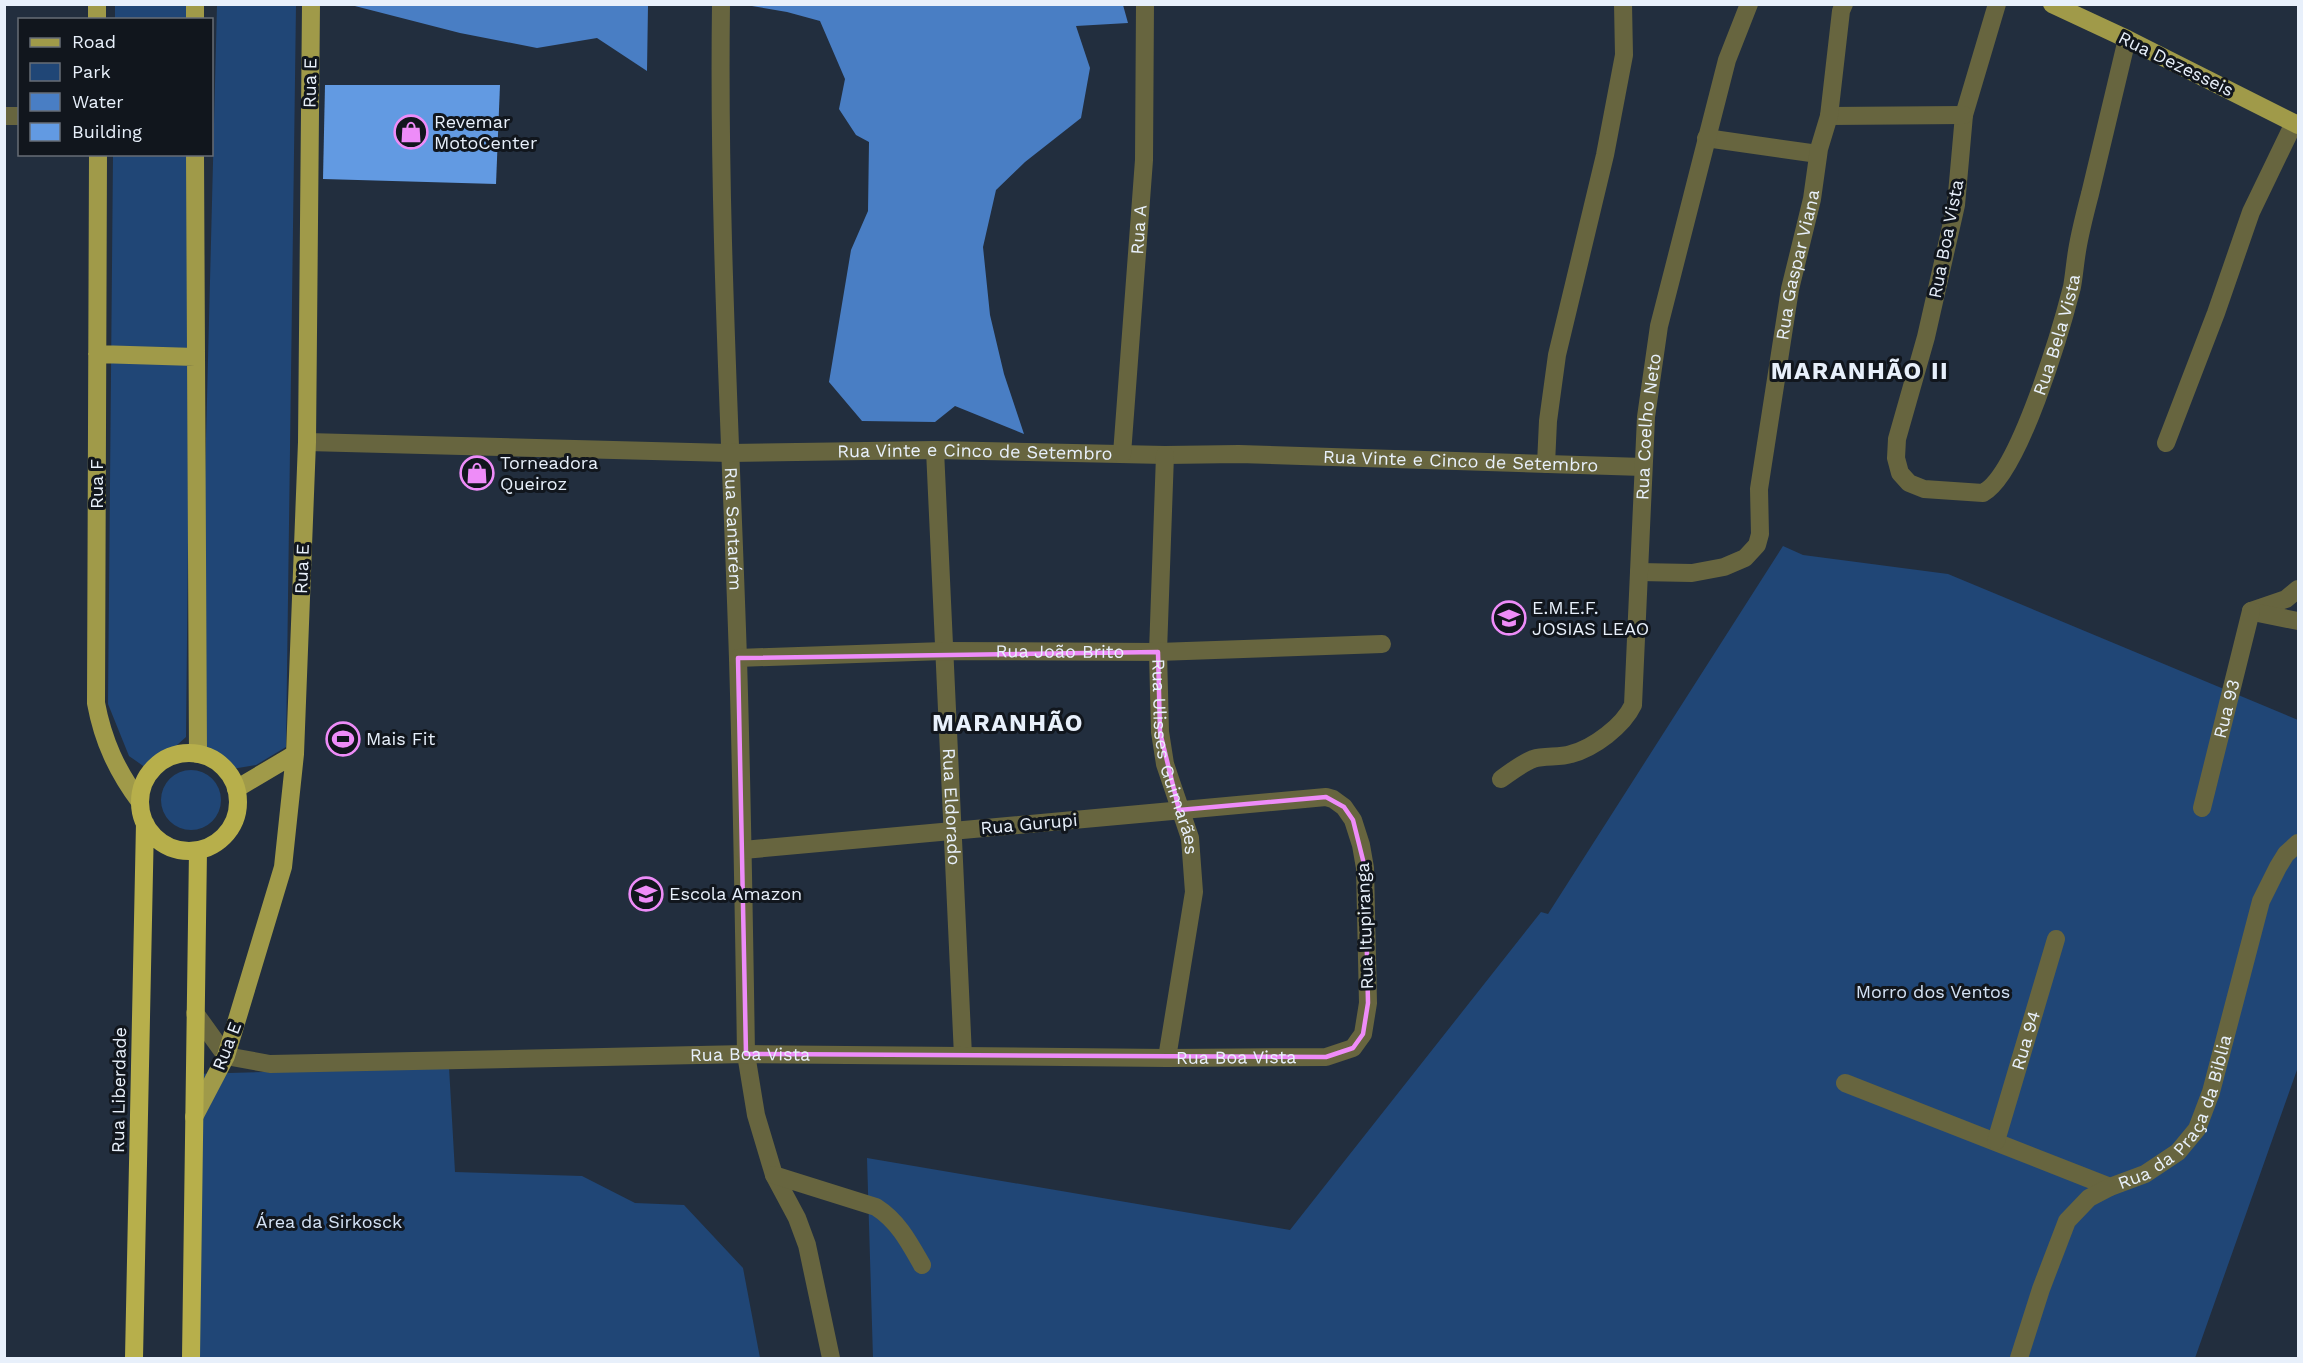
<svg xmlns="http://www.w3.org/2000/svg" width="2303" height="1363" font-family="'Work Sans',sans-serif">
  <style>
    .green { fill: #204676 }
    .water { fill: #497ec4 }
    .building { fill: #629ae2 }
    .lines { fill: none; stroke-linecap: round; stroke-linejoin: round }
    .minor { stroke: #67653f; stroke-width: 18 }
    .major { stroke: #a09a49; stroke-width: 18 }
    .highway { stroke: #b7af4b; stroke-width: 18 }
    .marked { fill: none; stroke: #ee8cf8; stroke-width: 4.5; stroke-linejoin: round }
    .labels { text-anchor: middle; stroke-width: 6; stroke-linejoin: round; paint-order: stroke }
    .street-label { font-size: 18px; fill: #e8f0fb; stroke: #11161d }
    .poi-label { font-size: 18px; fill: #e8f0fb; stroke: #11161d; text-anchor: start }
    .park-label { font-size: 18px; fill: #d4e2f5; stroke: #11161d }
    .district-label { font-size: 24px; font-weight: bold; letter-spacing: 1.5px; fill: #e8f0fb; stroke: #11161d }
  </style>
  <rect width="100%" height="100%" fill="#222e3e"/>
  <path class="green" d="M 115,5 L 193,5 L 193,19 L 115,20 Z
    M 217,5 L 296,5 L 286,747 L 256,765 L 226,770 L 214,760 L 198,754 Z
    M 113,155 L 192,155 L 186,737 L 149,770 L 129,756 L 108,704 Z
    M 1783,546 L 1803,555 L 1948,574 L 2298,720 L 2298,1067 L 2195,1358 L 873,1358 L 867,1158 L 1290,1230 L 1541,912 L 1548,914 Z
    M161 800a30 30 0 1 1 60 0a30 30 0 1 1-60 0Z
    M 449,1067 L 455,1172 L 582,1176 L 635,1203 L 684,1205 L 743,1268 L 760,1358 L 191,1358 L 194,1074 Z"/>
  <path class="water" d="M 351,5 L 648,5 L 647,71 L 597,38 L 537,48 L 460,33 Z
    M 746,5 L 1123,5 L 1128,23 L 1076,26 L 1090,68 L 1081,118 L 1025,162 L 996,190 L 983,247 L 990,315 L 1004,374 L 1024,434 L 955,406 L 935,422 L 862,421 L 829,382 L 851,250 L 868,211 L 869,142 L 856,135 L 839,109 L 845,79 L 820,21 L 787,12 Z"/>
  <path class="building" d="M 325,85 L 500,85 L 496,184 L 323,179 Z"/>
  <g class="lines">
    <g class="minor">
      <path id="s1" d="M 721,4 C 718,223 731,441 738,659 C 742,790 744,922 746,1054 L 756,1115 L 774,1175 L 797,1218 L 807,1245 L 831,1358"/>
      <path id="s2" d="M 1997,4 L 1964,115 L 1956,205 L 1926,337 L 1897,439 L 1896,458 L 1900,473 L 1909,483 L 1924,489 L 1983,493 C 2019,474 2061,330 2072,287 C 2074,276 2075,263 2077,251 C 2080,232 2085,213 2090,194 C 2102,142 2115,91 2127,39"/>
      <path d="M 4,116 L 20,116"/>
      <path d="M 1829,116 L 1964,115"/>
      <path d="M 1706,138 L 1818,154"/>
      <path id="s3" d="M 307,442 L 729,453 L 935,450 L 1165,455 L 1239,454 L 1643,467"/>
      <path d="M 2166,443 L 2216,313 L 2251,212 L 2294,123"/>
      <path id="s4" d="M 935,450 L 963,1056"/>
      <path id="s5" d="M 1122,454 L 1144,160 L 1145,4"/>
      <path id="s6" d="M 1165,455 L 1158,652 L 1160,732 L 1165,764 L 1190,838 L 1194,892 L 1167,1058"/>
      <path d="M 1546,464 L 1548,421 L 1557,355 L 1605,155 L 1624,55 L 1623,4"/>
      <path id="s7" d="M 1639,572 L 1692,573 L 1724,567 L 1745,558 L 1757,545 L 1760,534 L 1759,489 L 1790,289 L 1812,199 L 1819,149 L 1829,116 L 1841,11 L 1844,4"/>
      <path d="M 2251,611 L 2286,599 L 2298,589"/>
      <path d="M 2253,612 L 2298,621"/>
      <path id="s8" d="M 738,658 L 944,651 L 1158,652 L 1382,644"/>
      <path id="s9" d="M 1501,779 C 1511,772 1522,763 1533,759 C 1545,755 1559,758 1571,754 C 1594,748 1623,726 1633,705 L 1646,417 L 1659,326 L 1727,60 L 1749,4"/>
      <path id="s10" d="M 2202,808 L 2251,611"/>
      <path id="s11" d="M 195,1013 L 226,1056 L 270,1064 L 746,1054 L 1167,1058 L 1326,1057 L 1353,1048 L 1363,1034 L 1368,1003 L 1365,868 L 1361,845 L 1353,820 L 1344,807 L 1333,799 L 1326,797 L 743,850"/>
      <path d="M 1845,1083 L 2110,1187"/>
      <path id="s12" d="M 1996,1141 L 2056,939"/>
      <path d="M 774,1175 L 876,1207 C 898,1221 909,1242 922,1265"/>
      <path id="s13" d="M 2019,1358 L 2041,1289 L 2067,1221 L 2089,1198 L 2110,1187 L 2145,1174 L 2178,1152 L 2197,1129 L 2211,1092 L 2261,901 L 2278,867 L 2286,854 L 2298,843"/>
    </g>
    <path class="major" d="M 97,4 L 97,20
      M 195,4 L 195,20
      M 2052,4 L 2127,39 L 2298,125
      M 98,154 L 96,703 C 103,741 117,771 140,802
      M 195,154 L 198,754
      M 97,354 L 195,357
      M 236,789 L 295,754
      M 194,1117 L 226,1056 L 283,867 L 295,754 L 307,442 L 311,4"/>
    <path class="highway" d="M140 802a49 49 0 1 1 98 0a49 49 0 1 1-98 0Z
      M 134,1358 L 145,823
      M 191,1358 L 198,850"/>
  </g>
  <path class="marked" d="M 1158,652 L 1160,732 L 1179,810 L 1326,797 L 1344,807 L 1353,820 L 1365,868 L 1368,1003 L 1363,1034 L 1353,1048 L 1326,1057 L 746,1054 L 738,658 Z"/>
  <defs>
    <g id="shop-ring" transform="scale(1.725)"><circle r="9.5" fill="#11161d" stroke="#ee8cf8" stroke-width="1.5"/><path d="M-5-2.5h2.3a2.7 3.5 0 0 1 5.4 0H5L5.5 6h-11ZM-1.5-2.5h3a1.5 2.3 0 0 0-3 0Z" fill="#ee8cf8"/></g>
    <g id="school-ring" transform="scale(1.725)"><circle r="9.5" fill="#11161d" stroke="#ee8cf8" stroke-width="1.5"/><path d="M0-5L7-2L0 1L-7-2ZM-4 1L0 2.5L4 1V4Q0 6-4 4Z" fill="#ee8cf8"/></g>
    <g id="stadium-ring" transform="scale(1.725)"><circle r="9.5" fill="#11161d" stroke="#ee8cf8" stroke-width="1.5"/><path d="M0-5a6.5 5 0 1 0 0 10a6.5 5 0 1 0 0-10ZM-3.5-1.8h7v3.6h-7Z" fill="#ee8cf8"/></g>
  </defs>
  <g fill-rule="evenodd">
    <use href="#shop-ring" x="411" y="132"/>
    <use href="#shop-ring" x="477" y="473"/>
    <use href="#school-ring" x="1509" y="618"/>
    <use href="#stadium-ring" x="343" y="739"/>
    <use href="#school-ring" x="646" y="894"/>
  </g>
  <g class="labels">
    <g class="street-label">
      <text transform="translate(2176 64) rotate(26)" y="6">Rua Dezesseis</text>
      <text transform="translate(310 83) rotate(-89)" y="6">Rua E</text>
      <text dy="6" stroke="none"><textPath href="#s5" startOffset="225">Rua A</textPath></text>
      <text transform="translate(1946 239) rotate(-79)" y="6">Rua Boa Vista</text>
      <text dy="6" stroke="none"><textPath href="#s7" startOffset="410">Rua Gaspar Viana</textPath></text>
      <text dy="6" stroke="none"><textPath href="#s2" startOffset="748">Rua Bela Vista</textPath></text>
      <text dy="6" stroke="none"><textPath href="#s9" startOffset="436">Rua Coelho Neto</textPath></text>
      <text dy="6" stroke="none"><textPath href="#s3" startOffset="668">Rua Vinte e Cinco de Setembro</textPath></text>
      <text dy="6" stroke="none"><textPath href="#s3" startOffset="1154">Rua Vinte e Cinco de Setembro</textPath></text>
      <text transform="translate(97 484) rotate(-90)" y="6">Rua F</text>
      <text dy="6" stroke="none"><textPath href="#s1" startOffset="525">Rua Santarém</textPath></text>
      <text transform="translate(302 569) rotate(-88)" y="6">Rua E</text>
      <text dy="6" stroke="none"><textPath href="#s8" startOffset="322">Rua João Brito</textPath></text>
      <text dy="6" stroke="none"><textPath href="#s10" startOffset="102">Rua 93</textPath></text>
      <text dy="6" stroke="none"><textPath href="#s6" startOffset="304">Rua Ulisses Guimarães</textPath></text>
      <text dy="6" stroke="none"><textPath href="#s4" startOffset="357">Rua Eldorado</textPath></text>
      <text transform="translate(1029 824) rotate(-5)" y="6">Rua Gurupi</text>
      <text transform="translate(1365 926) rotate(-92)" y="6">Rua Itupiranga</text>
      <text dy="6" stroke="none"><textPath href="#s12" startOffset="105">Rua 94</textPath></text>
      <text transform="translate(227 1046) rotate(-69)" y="6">Rua E</text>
      <text dy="6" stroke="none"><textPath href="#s11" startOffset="578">Rua Boa Vista</textPath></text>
      <text dy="6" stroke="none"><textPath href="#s11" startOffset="1064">Rua Boa Vista</textPath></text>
      <text transform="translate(119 1090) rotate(-89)" y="6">Rua Liberdade</text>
      <text dy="6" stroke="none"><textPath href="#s13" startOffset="308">Rua da Praça da Biblia</textPath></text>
    </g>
    <g class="poi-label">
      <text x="434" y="128">Revemar<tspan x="434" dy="21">MotoCenter</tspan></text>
      <text x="500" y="469">Torneadora<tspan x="500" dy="21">Queiroz</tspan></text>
      <text x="1532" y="614">E.M.E.F.<tspan x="1532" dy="21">JOSIAS LEAO</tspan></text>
      <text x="366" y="745">Mais Fit</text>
      <text x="669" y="900">Escola Amazon</text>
    </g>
    <g class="park-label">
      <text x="1933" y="998">Morro dos Ventos</text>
      <text x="329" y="1228">Área da Sirkosck</text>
    </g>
    <g class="district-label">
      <text x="1860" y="379">MARANHÃO II</text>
      <text x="1008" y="731">MARANHÃO</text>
    </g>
  </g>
  <rect width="2303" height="1363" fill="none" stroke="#e8f0fb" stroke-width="12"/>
  <rect x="18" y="18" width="195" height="138" fill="#11161d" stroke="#676d76" stroke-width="1.5"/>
  <rect x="30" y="38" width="30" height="9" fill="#a09a49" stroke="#676d76" stroke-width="1.5"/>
  <text x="72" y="48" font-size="18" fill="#e8f0fb">Road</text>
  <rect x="30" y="63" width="30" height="18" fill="#204676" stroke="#676d76" stroke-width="1.5"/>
  <text x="72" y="78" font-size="18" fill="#e8f0fb">Park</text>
  <rect x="30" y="93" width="30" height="18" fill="#497ec4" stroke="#676d76" stroke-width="1.5"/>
  <text x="72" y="108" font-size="18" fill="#e8f0fb">Water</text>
  <rect x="30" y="123" width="30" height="18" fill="#629ae2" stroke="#676d76" stroke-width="1.5"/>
  <text x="72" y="138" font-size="18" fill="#e8f0fb">Building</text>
</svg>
